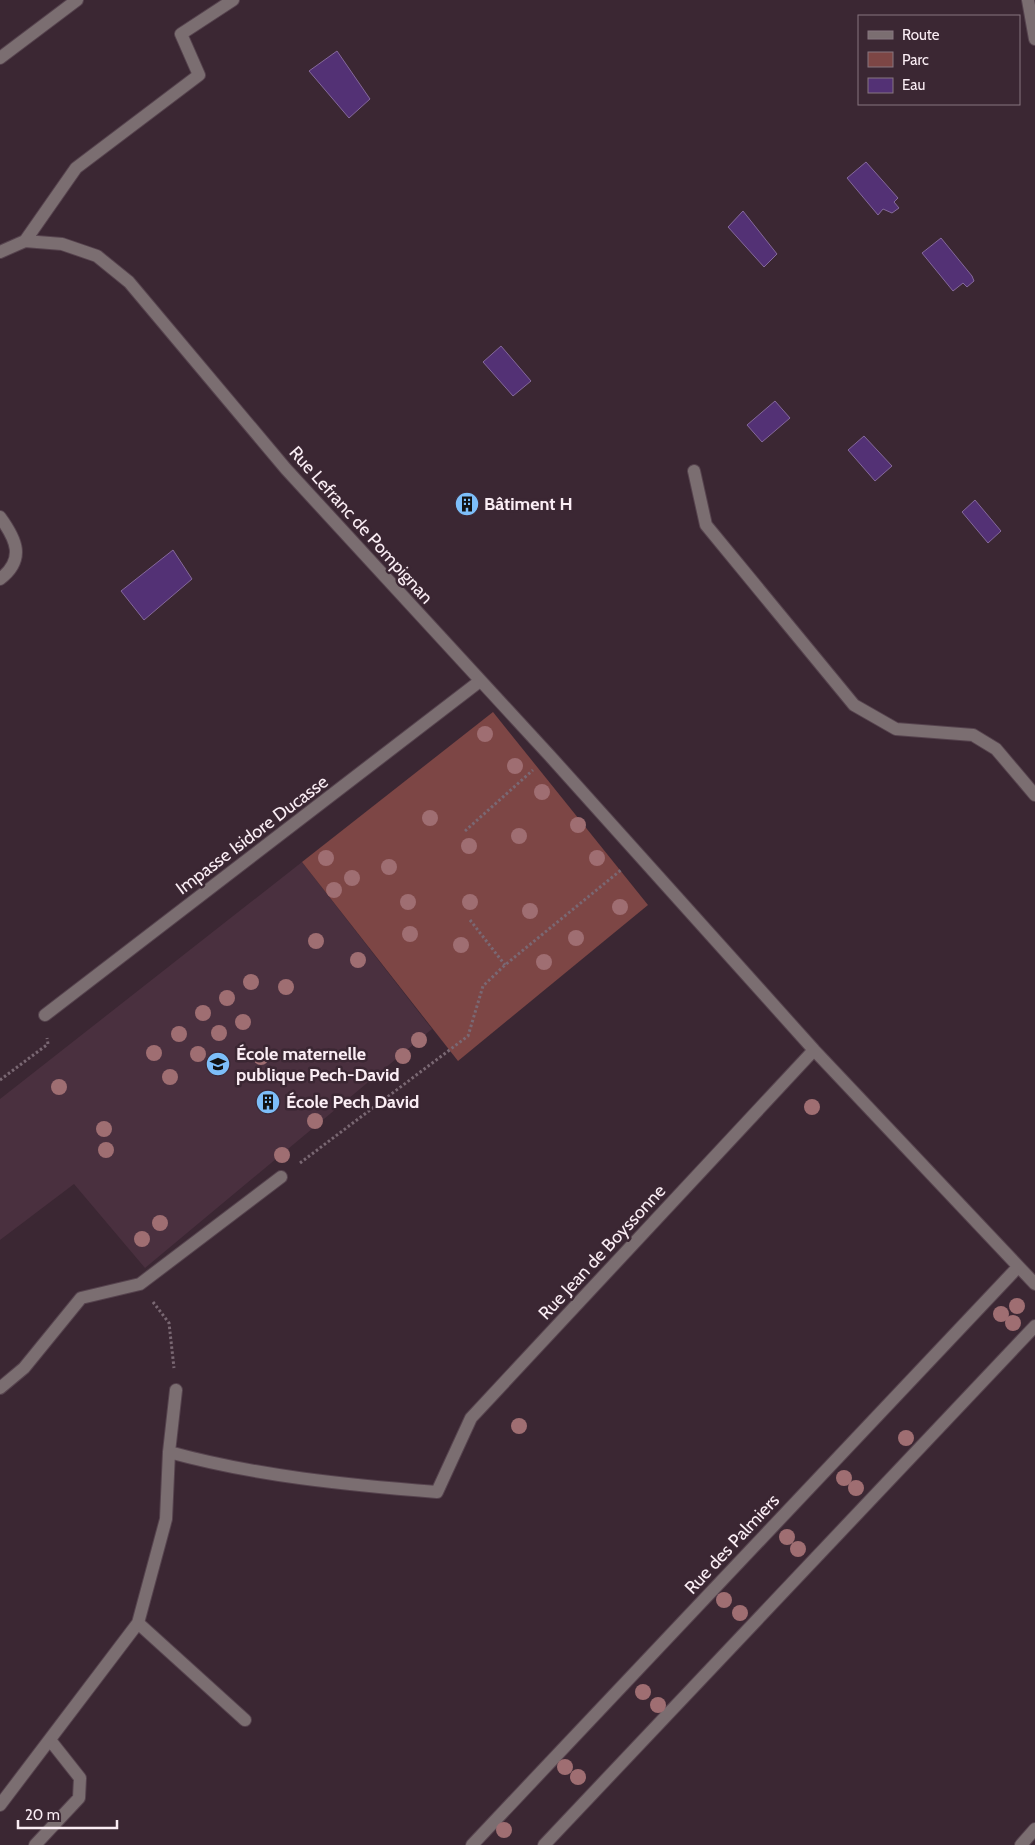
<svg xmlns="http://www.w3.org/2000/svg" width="1035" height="1845" font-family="Cabin,sans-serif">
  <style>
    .built { fill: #4a303f }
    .green { fill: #7d4645 }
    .water { fill: #533175; stroke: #85699b }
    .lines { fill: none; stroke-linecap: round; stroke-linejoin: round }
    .minor-casing { stroke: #56434e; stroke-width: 14 }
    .path { stroke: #7a6873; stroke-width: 3; stroke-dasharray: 2.5 2.5; stroke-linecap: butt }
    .minor { stroke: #7b6e71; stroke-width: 12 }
    .tree { fill: #9f6e72 }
    .labels { text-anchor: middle; stroke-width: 5; stroke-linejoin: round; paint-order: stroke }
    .poi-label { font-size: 18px; font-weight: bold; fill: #faedf4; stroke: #3b2733; text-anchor: start }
    .street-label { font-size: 18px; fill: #faedf4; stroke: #3b2733 }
  </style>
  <rect width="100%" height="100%" fill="#3b2733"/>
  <path class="built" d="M 302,862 L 432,1029 L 145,1268 L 74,1184 L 0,1240 L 0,1099 Z"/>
  <path class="green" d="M 493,712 L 648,905 L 458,1061 L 302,862 Z"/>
  <path class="water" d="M 337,51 L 370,99 L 349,118 L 309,71 Z
    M 866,162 L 898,198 L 894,202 L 899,208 L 892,213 L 883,209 L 878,215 L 847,178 Z
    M 743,211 L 777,254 L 764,267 L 728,227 Z
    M 941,238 L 972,276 L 974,281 L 967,287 L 963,283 L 953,291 L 922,253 Z
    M 501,346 L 531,381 L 513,396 L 483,362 Z
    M 775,401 L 790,418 L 762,442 L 747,425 Z
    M 864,436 L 892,466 L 875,481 L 848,450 Z
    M 975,500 L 1001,531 L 988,543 L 962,512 Z
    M 173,550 L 192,579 L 144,620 L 121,591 Z"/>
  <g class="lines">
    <g class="minor-casing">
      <path id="minor" d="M 1028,0 L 1035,39
        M 0,58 L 77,0
        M 25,241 L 76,168 L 199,75 L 181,34 L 233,0
        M 0,252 L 25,241 L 62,244 L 97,256 L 129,282 L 286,469 L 550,756 L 814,1050 L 1035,1284
        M 694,471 L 706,525 L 854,705 L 896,729 L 973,735 L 996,749 L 1035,795
        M 0,517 C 16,539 26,559 0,579
        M 45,1015 L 480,681
        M 0,1388 L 24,1368 L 81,1298 L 140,1284 L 281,1177
        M 169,1452 C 256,1476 347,1485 437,1492 L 471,1418 L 814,1050
        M 138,1623 L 245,1720
        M 0,1805 L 138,1623 L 166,1519 L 169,1452 L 176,1390
        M 35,1845 L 79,1798 L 80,1778 L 50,1740
        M 472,1845 L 1018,1267
        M 544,1845 L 1035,1326
        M 1021,1845 L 1035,1829"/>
    </g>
    <path class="path" d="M 465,831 L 533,770
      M 470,920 L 505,965
      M 0,1080 L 48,1044 L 47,1038
      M 300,1163 L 468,1036 L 483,986 L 505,965 L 621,870
      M 153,1302 L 169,1323 L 174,1368"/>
    <use href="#minor" class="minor"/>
  </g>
  <g class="tree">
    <circle cx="485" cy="734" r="8"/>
    <circle cx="515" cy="766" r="8"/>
    <circle cx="542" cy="792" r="8"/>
    <circle cx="430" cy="818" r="8"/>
    <circle cx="578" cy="825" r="8"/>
    <circle cx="519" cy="836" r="8"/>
    <circle cx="469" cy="846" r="8"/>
    <circle cx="326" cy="858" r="8"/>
    <circle cx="597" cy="858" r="8"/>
    <circle cx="389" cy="867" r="8"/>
    <circle cx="352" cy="878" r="8"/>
    <circle cx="334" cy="890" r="8"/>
    <circle cx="408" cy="902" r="8"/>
    <circle cx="470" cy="902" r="8"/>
    <circle cx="620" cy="907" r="8"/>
    <circle cx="530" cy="911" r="8"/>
    <circle cx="410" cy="934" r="8"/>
    <circle cx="576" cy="938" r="8"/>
    <circle cx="316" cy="941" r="8"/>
    <circle cx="461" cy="945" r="8"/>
    <circle cx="358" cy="960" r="8"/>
    <circle cx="544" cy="962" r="8"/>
    <circle cx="251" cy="982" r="8"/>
    <circle cx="286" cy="987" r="8"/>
    <circle cx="227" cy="998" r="8"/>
    <circle cx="203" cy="1013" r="8"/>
    <circle cx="243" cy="1022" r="8"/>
    <circle cx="219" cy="1033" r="8"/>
    <circle cx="179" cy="1034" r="8"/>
    <circle cx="419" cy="1040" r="8"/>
    <circle cx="154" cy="1053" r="8"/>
    <circle cx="198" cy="1054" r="8"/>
    <circle cx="403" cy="1056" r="8"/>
    <circle cx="261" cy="1057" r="8"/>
    <circle cx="170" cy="1077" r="8"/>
    <circle cx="59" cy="1087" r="8"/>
    <circle cx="812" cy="1107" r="8"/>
    <circle cx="315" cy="1121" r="8"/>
    <circle cx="104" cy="1129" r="8"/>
    <circle cx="106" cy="1150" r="8"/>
    <circle cx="282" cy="1155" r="8"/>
    <circle cx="160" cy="1223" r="8"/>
    <circle cx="142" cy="1239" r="8"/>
    <circle cx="1017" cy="1306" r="8"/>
    <circle cx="1001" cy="1314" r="8"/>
    <circle cx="1013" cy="1323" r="8"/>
    <circle cx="519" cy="1426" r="8"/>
    <circle cx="906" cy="1438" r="8"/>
    <circle cx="844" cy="1478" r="8"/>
    <circle cx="856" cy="1488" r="8"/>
    <circle cx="787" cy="1537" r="8"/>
    <circle cx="798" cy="1549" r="8"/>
    <circle cx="724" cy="1600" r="8"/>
    <circle cx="740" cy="1613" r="8"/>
    <circle cx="643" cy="1692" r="8"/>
    <circle cx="658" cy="1705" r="8"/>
    <circle cx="565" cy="1767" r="8"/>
    <circle cx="578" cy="1777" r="8"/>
    <circle cx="504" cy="1830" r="8"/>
  </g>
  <defs>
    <g id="building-disc" transform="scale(1.25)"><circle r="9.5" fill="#7dbef9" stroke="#3b2733"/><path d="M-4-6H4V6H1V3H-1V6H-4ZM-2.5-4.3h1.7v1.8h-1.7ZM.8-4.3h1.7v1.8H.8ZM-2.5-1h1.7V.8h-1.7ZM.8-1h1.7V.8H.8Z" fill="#111"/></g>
    <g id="school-disc" transform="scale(1.25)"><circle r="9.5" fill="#7dbef9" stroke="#3b2733"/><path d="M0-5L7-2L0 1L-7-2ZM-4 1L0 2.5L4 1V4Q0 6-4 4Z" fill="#111"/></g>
  </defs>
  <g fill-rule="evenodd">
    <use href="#building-disc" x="467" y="504"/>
    <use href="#school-disc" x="218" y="1064"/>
    <use href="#building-disc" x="268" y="1102"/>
  </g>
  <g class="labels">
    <g class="poi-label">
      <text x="484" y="510">Bâtiment H</text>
      <text x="236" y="1060">École maternelle<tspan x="236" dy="21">publique Pech-David</tspan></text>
      <text x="286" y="1108">École Pech David</text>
    </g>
    <g class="street-label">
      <text transform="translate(361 525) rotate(48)" y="6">Rue Lefranc de Pompignan</text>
      <text transform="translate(252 835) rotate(-37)" y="6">Impasse Isidore Ducasse</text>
      <text transform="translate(602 1252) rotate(-47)" y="6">Rue Jean de Boyssonne</text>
      <text transform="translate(732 1544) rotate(-47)" y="6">Rue des Palmiers</text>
    </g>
  </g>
  <rect x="858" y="15" width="162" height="90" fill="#3b2733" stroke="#877680"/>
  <rect x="868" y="31" width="25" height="8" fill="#7b6e71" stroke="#877680"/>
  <text x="902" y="40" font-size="15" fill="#faedf4">Route</text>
  <rect x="868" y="52" width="25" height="15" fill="#7d4645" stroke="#877680"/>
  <text x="902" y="65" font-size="15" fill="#faedf4">Parc</text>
  <rect x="868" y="78" width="25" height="15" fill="#533175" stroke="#877680"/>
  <text x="902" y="90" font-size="15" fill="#faedf4">Eau</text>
  <path d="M18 1820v8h99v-8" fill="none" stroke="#faedf4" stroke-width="2.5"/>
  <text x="25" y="1820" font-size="15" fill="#faedf4" stroke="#3b2733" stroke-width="4" paint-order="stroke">20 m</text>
</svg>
